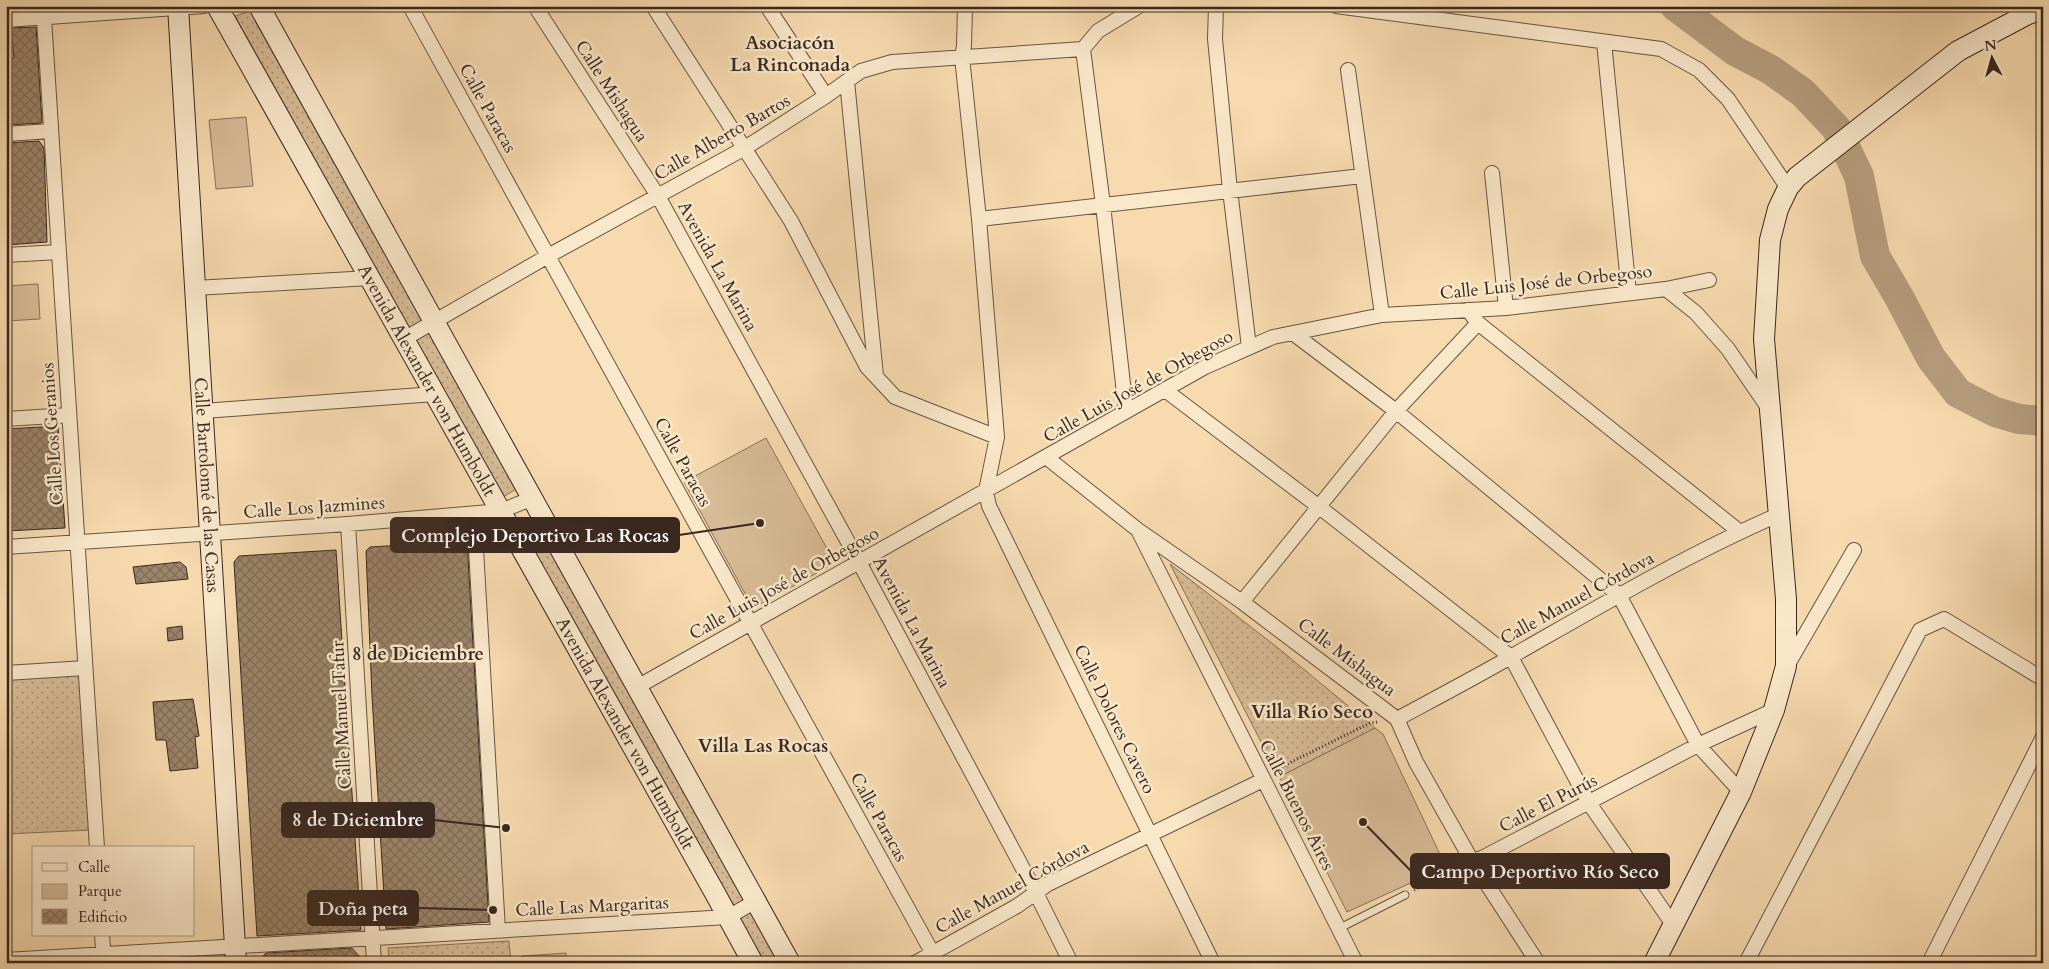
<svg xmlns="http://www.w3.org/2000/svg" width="2049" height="969" font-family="Cardo,serif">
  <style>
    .green { fill: url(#green-dots); stroke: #88725c }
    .pitch { fill: #d7bc97; stroke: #88725c }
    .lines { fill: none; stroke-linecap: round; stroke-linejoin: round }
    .river { stroke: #b69e7e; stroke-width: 30 }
    .building { fill: url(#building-cross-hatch); stroke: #392720 }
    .lane-casing { stroke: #685444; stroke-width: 9 }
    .street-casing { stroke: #685444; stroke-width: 16 }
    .secondary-casing { stroke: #392720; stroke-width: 22 }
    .path { stroke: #392720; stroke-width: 3; stroke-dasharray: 1 2.5; stroke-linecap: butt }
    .lane { stroke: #fae8cb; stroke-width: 7 }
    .street { stroke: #fae8cb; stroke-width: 14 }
    .secondary { stroke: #fae8cb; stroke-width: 20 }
    .labels { text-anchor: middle; stroke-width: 5; stroke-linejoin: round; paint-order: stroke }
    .street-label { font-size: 18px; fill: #392720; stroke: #fae8cb }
    .neighbourhood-label { font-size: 19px; font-weight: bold; fill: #392720; stroke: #fae8cb }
    .leader { fill: none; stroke: #392720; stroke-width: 2 }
    .callout-dot { fill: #392720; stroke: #fae8cb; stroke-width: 2 }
    .callout { fill: #392720; stroke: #392720; stroke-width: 2 }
    .callout-label { font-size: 19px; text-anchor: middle; font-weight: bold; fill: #fff }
  </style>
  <defs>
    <pattern id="green-dots" width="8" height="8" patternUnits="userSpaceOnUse" patternTransform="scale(1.25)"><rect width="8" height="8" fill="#d7bc97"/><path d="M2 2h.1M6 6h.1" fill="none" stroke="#af997b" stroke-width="1.8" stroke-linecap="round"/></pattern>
    <pattern id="building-cross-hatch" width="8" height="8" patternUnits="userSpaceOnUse" patternTransform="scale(1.25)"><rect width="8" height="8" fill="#9c856a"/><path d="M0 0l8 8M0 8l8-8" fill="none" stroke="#806d57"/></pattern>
  </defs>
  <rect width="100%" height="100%" fill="#f7dbaf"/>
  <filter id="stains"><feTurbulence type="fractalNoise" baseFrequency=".004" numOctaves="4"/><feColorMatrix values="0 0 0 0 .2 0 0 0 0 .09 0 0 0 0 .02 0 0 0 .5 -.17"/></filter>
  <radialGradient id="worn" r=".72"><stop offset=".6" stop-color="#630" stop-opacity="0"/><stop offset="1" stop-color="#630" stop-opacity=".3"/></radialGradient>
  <path class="green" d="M 251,11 L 518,488 L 503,497 L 235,16 Z
    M 543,536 L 781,963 L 761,963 L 529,545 Z
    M 1170,564 L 1278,648 L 1375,728 L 1279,777 Z
    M 81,674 L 91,830 L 6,834 L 6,679 Z
    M 509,941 L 511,963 L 389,963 L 388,948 Z"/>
  <path class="pitch" d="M 246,117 L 253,186 L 216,189 L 209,120 Z
    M 38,284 L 40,319 L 6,321 L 6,286 Z
    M 766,438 L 835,563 L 753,608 L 684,482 Z
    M 1375,728 L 1383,734 L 1446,867 L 1347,912 L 1279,777 Z
    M 566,953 L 566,963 L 522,963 L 522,956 Z"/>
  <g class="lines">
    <path class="river" d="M 1675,6 L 1735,51 L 1771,70 L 1803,93 L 1836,128 L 1859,176 L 1875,256 L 1899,297 L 1931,358 L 1958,393 L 1995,412 L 2019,419 L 2043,421"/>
  </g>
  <path class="building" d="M 36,27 L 42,123 L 6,125 L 6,59 L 14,58 L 11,28 Z
    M 39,141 L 44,148 L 47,242 L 6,245 L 6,143 Z
    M 58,426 L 65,528 L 6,531 L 6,429 Z
    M 467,541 L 489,922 L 386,929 L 372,696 L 366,551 L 370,547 Z
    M 336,550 L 361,930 L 257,936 L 234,562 L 239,556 Z
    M 180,562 L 186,567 L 188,579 L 136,584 L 133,567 Z
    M 182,626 L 183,639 L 168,641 L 167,628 Z
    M 193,699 L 199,736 L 195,737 L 198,768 L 170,771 L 166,740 L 156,740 L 153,702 Z
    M 352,948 L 365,963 L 257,963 L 266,953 Z"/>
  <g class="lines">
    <g class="lane-casing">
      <path id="lane" d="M 1338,929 L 1405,895"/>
    </g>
    <g class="street-casing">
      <path id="street" d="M 410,6 L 938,963
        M 535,6 L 658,196 L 859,562 L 1036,893 L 1071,963
        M 653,6 L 791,221 L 867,367 L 895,397 L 997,437
        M 767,6 L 826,96
        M 965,6 L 964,46 L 962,57 L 979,219 L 997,437 L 986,491 L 989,506 L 1213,963
        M 1216,6 L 1215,39 L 1230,190 L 1249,347
        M 1336,6 L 1661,49 L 1699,70 L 1728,99 L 1788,188
        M 44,18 L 97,848
        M 6,20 L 204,6
        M 1604,42 L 1629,293
        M 1348,70 L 1382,315
        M 847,81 L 876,376
        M 6,134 L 51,131
        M 1492,173 L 1506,308
        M 979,219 L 1362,176
        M 6,255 L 59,252
        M 195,288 L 370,278
        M 1666,289 L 1696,313 L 1728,349 L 1769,409
        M 1478,323 L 1740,532
        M 1294,334 L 1396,411 L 1619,595 L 1698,745 L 1741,792
        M 404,339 L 548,256 L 745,148 L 826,96 L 861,71 L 892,62 L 1083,49
        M 1165,390 L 1318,506 L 1511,657 L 1589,803 L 1674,926
        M 203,411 L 435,394
        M 1126,411 L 1103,205 L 1083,49 L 1098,31 L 1139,6
        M 6,419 L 69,415
        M 1046,457 L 1138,530 L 1242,602 L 1397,719 L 1416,762 L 1472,861 L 1538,963
        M 474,514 L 498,931
        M 348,524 L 374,963
        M 1139,532 L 1356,963
        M 6,547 L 348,524 L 501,511 L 533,498
        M 1242,602 L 1396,411 L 1478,323 L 1468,310
        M 1787,666 L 1854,550
        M 6,673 L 85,668
        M 637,687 L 1205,367 L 1273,337 L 1382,315 L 1506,308 L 1666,289 L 1709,280
        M 1397,719 C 1436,698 1476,677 1514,655 C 1600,606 1686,555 1778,515
        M 1472,861 L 1482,858 L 1698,745 L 1774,710
        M 102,935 L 104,962
        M 6,960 L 728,917 L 756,901
        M 915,963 L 1017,906 L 1048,884 L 1263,780
        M 1746,963 L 1920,630 L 1944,619 L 2043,679
        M 1929,963 L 2043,737"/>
    </g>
    <g class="secondary-casing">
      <g id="secondary">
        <path id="s1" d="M 178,6 L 236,963"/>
        <path id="s2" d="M 217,6 L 716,895 L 753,963"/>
        <path d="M 259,6 L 790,963"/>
        <path d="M 1654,963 L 1741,792 L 1774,710 L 1786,666 L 1786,599 L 1764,339 L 1770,240 L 1778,209 L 1788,188 L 1797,177 L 1958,51 L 2028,14 L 2043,9"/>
      </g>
    </g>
    <path class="path" d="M 1275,770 L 1370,723 L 1377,722
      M 1414,890 L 1460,867"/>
    <use href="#lane" class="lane"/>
    <use href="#street" class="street"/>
    <use href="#secondary" class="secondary"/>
  </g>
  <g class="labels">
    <g class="street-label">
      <text transform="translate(612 91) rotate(57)" y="6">Calle Mishagua</text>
      <text transform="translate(488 108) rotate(61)" y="6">Calle Paracas</text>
      <text transform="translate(722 137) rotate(-30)" y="6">Calle Alberto Bartos</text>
      <text transform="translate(718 266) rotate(61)" y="6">Avenida La Marina</text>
      <text transform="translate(1546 282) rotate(-6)" y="6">Calle Luis José de Orbegoso</text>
      <text dy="6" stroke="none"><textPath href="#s2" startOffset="429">Avenida Alexander von Humboldt</textPath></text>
      <text transform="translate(1138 386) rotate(-29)" y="6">Calle Luis José de Orbegoso</text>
      <text transform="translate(52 434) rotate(-94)" y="6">Calle Los Geranios</text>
      <text transform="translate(683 462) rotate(61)" y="6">Calle Paracas</text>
      <text dy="6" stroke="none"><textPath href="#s1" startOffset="480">Calle Bartolomé de las Casas</textPath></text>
      <text transform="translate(314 507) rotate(-4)" y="6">Calle Los Jazmines</text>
      <text transform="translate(784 583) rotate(-29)" y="6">Calle Luis José de Orbegoso</text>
      <text transform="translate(1577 598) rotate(-29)" y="6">Calle Manuel Córdova</text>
      <text transform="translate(912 622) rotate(62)" y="6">Avenida La Marina</text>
      <text transform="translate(1347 657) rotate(37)" y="6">Calle Mishagua</text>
      <text transform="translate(341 715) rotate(-93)" y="6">Calle Manuel Tafur</text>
      <text transform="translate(1115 719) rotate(64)" y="6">Calle Dolores Cavero</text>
      <text dy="6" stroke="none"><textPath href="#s2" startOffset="834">Avenida Alexander von Humboldt</textPath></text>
      <text transform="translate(1548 803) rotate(-27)" y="6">Calle El Purús</text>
      <text transform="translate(1297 805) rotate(63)" y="6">Calle Buenos Aires</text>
      <text transform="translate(879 817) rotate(61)" y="6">Calle Paracas</text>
      <text transform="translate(1012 887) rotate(-29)" y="6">Calle Manuel Córdova</text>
      <text transform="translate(592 906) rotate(-3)" y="6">Calle Las Margaritas</text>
    </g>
    <g class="neighbourhood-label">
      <text x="790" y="49">Asociacón<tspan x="790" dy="22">La Rinconada</tspan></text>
      <text x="418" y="660">8 de Diciembre</text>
      <text x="1312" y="718">Villa Río Seco</text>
      <text x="763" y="752">Villa Las Rocas</text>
    </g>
  </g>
  <path class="leader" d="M760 523L679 535M506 828L434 820M1363 822L1411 871M493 910L418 908"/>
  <g class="callout-dot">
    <circle cx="760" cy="523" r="5"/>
    <circle cx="506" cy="828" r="5"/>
    <circle cx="1363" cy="822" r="5"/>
    <circle cx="493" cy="910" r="5"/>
  </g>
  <g class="callout">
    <rect x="391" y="518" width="288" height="34" rx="5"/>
    <rect x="282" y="803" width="152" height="34" rx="5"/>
    <rect x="1411" y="854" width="258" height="34" rx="5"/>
    <rect x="308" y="891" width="110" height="34" rx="5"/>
  </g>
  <g class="callout-label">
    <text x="535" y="542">Complejo Deportivo Las Rocas</text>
    <text x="358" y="826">8 de Diciembre</text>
    <text x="1540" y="878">Campo Deportivo Río Seco</text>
    <text x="363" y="915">Doña peta</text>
  </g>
  <rect width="2049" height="969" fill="none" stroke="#f7dbaf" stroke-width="25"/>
  <rect x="8" y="8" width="2034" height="954" fill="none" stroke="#392720" stroke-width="2.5"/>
  <rect x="12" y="12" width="2024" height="944" fill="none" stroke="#392720"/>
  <rect x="32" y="846" width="162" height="90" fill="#fae8cb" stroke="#ad9b87"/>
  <rect x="42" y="863" width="25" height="8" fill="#fae8cb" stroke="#ad9b87"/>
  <text x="78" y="872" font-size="15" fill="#392720">Calle</text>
  <rect x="42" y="884" width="25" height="15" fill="#d7bc97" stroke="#ad9b87"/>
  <text x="78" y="896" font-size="15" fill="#392720">Parque</text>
  <rect x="42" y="909" width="25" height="15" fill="url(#building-cross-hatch)" stroke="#ad9b87"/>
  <text x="78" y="922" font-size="15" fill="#392720">Edificio</text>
  <g transform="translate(1992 58) rotate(354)" stroke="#fae8cb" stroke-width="4" paint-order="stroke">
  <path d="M0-4L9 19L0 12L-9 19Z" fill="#392720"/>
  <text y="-8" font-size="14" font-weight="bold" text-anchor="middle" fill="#392720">N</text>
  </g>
  <rect width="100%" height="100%" filter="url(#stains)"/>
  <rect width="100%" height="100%" fill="url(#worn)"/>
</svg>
